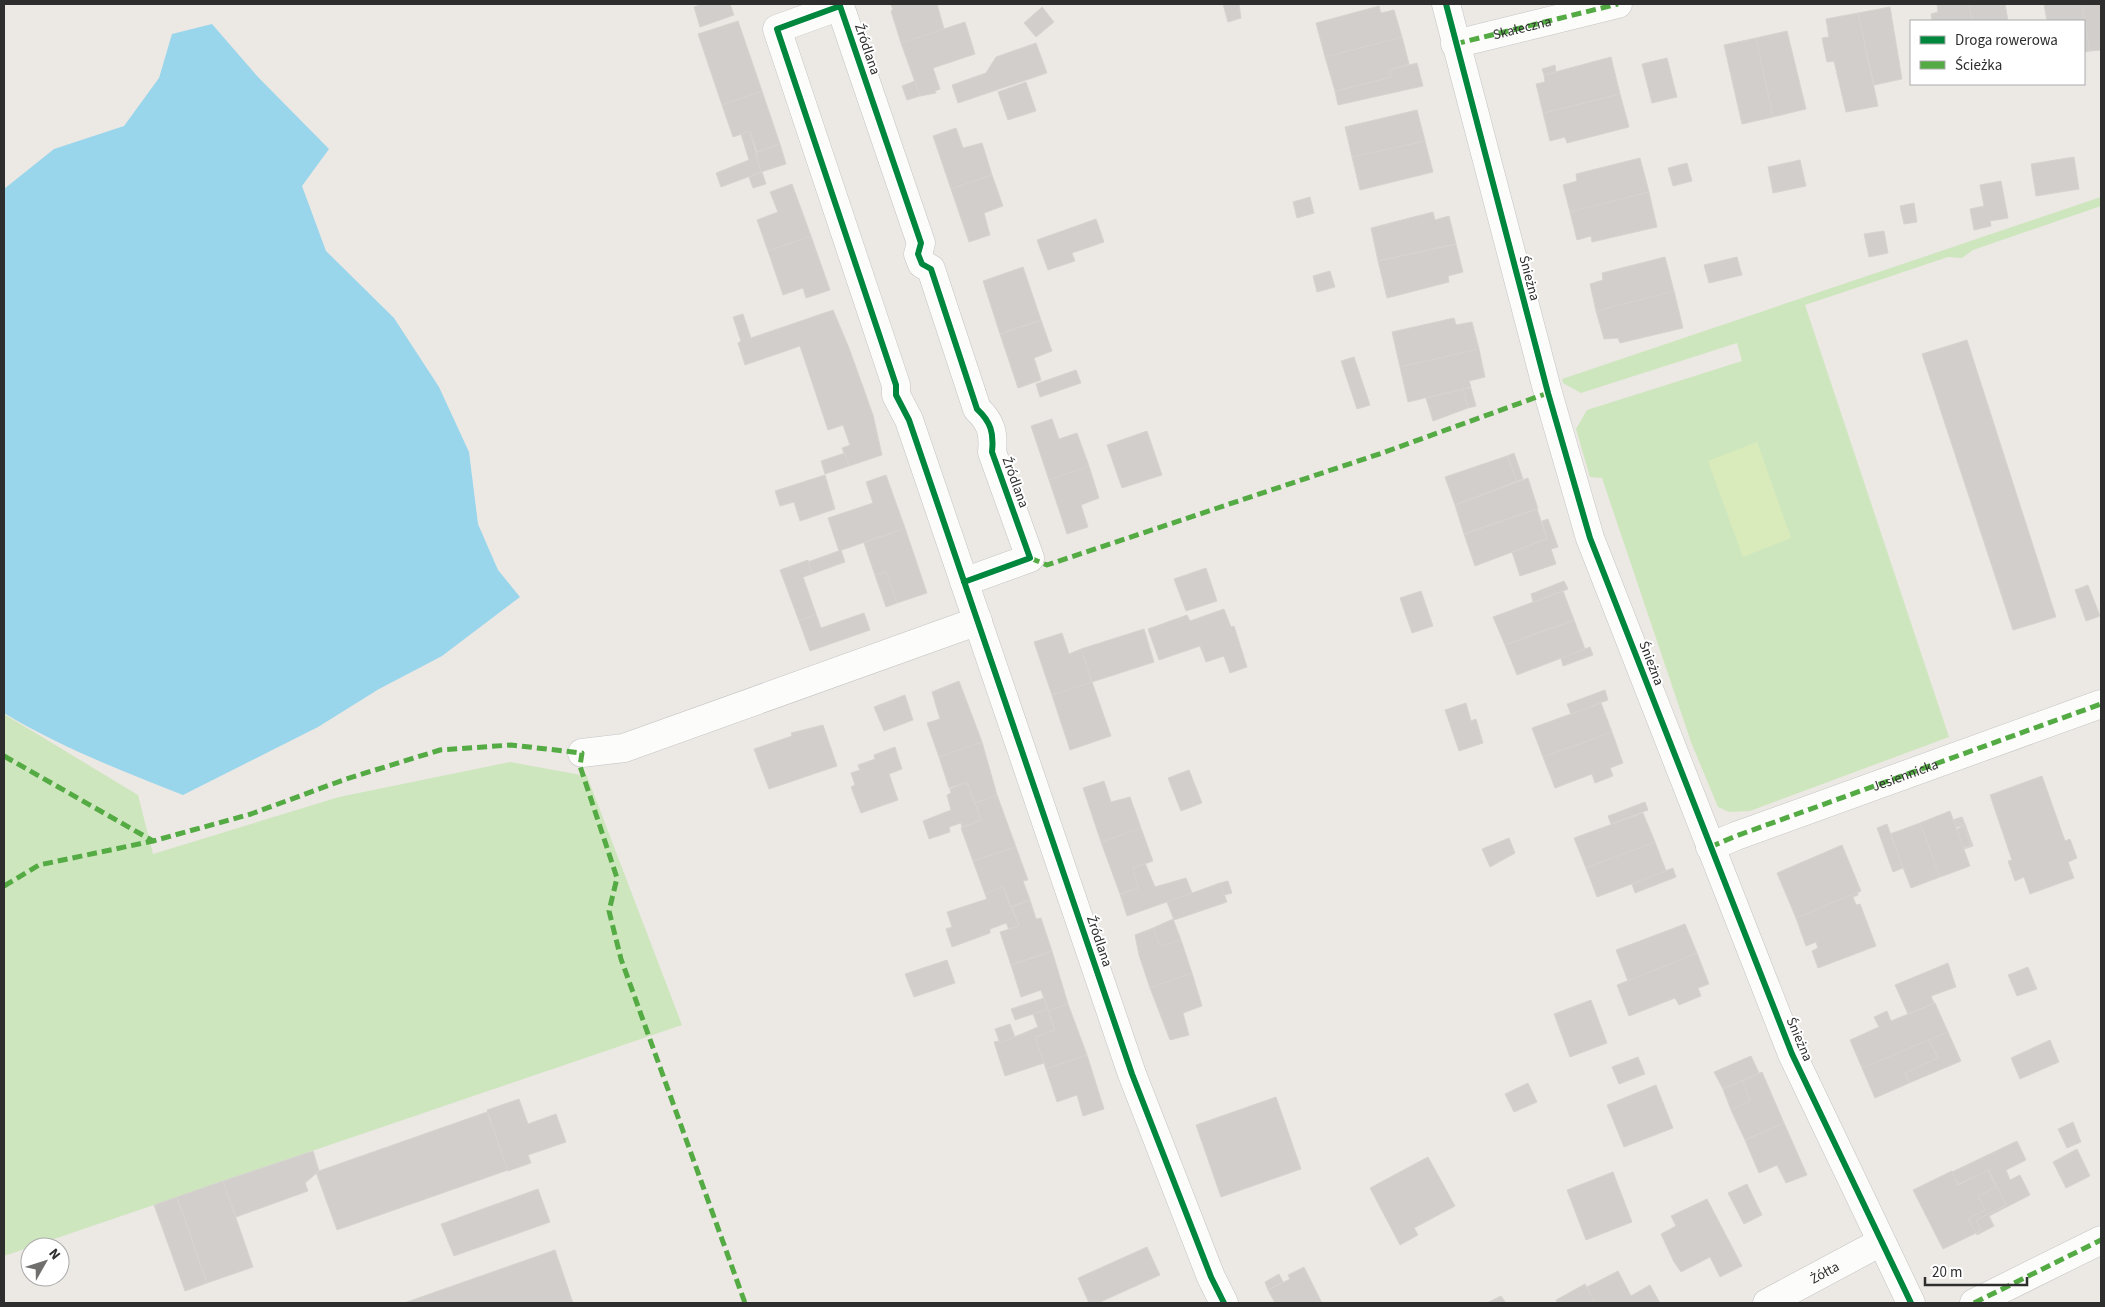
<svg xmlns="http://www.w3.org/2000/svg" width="2105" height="1307" font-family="'Source Sans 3',sans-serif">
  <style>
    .green { fill: #cee6be }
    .pitch { fill: #d9eabb }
    .water { fill: #99d6ec }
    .building { fill: #d1cecb; stroke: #d7d4d0 }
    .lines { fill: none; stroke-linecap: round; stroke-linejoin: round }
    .minor-casing { stroke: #c5c4c5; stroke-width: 29 }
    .minor { stroke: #fcfcfb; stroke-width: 28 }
    .quiet { stroke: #54ab44; stroke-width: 5; stroke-dasharray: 10 5; stroke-linecap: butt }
    .cycleway-casing { stroke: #fff; stroke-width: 9 }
    .cycleway { stroke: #00873e; stroke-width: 6 }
    .labels { text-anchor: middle; stroke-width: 4; stroke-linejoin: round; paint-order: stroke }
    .street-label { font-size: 14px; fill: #2e2e2e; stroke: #fff }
  </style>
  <rect width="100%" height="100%" fill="#ece8e4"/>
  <path class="green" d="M 2101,197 L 2101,206 L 1973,250 L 1962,258 L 1948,257 L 1805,305 L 1949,737 L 1750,811 L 1729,812 L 1718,807 L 1691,742 L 1602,478 L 1590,477 L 1576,429 L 1587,410 L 1742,361 L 1737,343 L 1581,393 L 1563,383 L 1562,379 Z
    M 4,714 L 138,795 L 153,854 L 339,797 L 510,762 L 587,776 L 682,1025 L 4,1256 Z"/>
  <path class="pitch" d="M 1757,442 L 1791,538 L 1743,557 L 1708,461 Z"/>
  <path class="water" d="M 212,24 L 258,77 L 329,149 L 302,186 L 326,251 L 394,318 L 439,387 L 469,452 L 478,524 L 498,570 L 520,597 L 442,656 L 379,689 L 318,727 L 183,795 C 122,771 60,747 4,713 L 4,189 L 54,149 L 124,126 L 159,78 L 172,34 Z"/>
  <path class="building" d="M 703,4 L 730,4 L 734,15 L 700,27 L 694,7 Z
    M 891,4 L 937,4 L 944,29 L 901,43 L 891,11 L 893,10 Z
    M 1223,4 L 1239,4 L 1241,18 L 1228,22 Z
    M 1937,4 L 1969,4 L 1972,21 L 1932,21 L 1931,14 L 1938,12 Z
    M 1969,4 L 2005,4 L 2008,21 L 1972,21 Z
    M 2044,4 L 2082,4 L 2090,51 L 2084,52 L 2084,21 L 2047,21 Z
    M 2082,4 L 2101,4 L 2101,50 L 2090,51 Z
    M 1379,6 L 1381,13 L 1394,10 L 1402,37 L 1325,57 L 1316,23 Z
    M 1042,7 L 1054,22 L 1036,37 L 1024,23 Z
    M 1890,7 L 1902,79 L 1874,85 L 1858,13 Z
    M 1858,13 L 1878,106 L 1846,112 L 1834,61 L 1827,62 L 1822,38 L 1829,37 L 1826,19 Z
    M 738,21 L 762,91 L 722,105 L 698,34 Z
    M 965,22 L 975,54 L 933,68 L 940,89 L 935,91 L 936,93 L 920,96 L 901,43 Z
    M 1787,31 L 1806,109 L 1773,117 L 1756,38 Z
    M 1402,37 L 1409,64 L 1389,70 L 1391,77 L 1335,91 L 1325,57 Z
    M 1756,38 L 1773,117 L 1742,124 L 1724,45 Z
    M 1036,43 L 1047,73 L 958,103 L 952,85 L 986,73 L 996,57 Z
    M 1611,57 L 1620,94 L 1543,113 L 1536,84 L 1545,82 L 1544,75 Z
    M 1667,58 L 1677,97 L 1652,103 L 1642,64 Z
    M 1417,63 L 1423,86 L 1338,105 L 1335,91 L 1391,77 L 1389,70 Z
    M 1555,65 L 1556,72 L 1544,75 L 1542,69 Z
    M 915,81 L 920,96 L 907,100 L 902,86 Z
    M 1026,82 L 1036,111 L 1008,120 L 998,92 Z
    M 762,91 L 780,144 L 757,152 L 750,131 L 733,137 L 722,105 Z
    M 1620,94 L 1629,127 L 1567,143 L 1565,137 L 1550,141 L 1543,113 Z
    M 1417,110 L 1425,141 L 1352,157 L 1345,127 Z
    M 956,128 L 963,148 L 982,143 L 992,175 L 951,189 L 933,136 Z
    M 750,131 L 761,172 L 721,187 L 716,173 L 749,160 L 741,134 Z
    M 1425,141 L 1433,172 L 1360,190 L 1352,157 Z
    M 780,144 L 786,164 L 761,172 L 755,153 Z
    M 2074,157 L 2079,189 L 2036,196 L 2031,164 Z
    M 1640,158 L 1649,192 L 1570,212 L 1563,185 L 1577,181 L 1576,174 Z
    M 1800,160 L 1806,186 L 1773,193 L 1768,167 Z
    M 1687,163 L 1692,181 L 1673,186 L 1668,168 Z
    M 762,172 L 766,184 L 753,188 L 749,177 Z
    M 992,175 L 1003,206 L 984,213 L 990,235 L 969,242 L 951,189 Z
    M 2001,181 L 2008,218 L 1990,221 L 1991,226 L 1974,230 L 1970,209 L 1984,206 L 1980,185 Z
    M 792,184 L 811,236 L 768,251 L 757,220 L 778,212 L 770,192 Z
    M 1649,192 L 1657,227 L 1592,242 L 1591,236 L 1577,240 L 1570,212 Z
    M 1310,197 L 1314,213 L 1297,218 L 1293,202 Z
    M 1914,203 L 1917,222 L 1904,224 L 1900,206 Z
    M 1433,212 L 1435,220 L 1449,216 L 1456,244 L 1378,261 L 1371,228 Z
    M 1096,219 L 1104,242 L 1072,253 L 1075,261 L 1048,270 L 1037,240 Z
    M 1884,231 L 1888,253 L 1869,257 L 1864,234 Z
    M 811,236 L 830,290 L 806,298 L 803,288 L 783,295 L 768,251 Z
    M 1456,244 L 1463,272 L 1448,276 L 1449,282 L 1387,298 L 1378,261 Z
    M 1665,257 L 1674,291 L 1596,311 L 1590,284 L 1603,280 L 1602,273 Z
    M 1737,257 L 1742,275 L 1709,283 L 1704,265 Z
    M 1023,267 L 1041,320 L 1000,334 L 983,281 Z
    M 1330,271 L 1335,287 L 1317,292 L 1313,276 Z
    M 1674,291 L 1683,328 L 1620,343 L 1618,338 L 1604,339 L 1596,311 Z
    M 833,310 L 849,348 L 873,415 L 882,455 L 849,466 L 842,448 L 850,445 L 843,425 L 828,430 L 800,346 L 745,365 L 738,343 L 741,341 L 733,317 L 743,314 L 751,338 Z
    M 1454,318 L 1456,325 L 1472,322 L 1479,349 L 1400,367 L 1392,332 Z
    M 1041,320 L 1052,351 L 1034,358 L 1041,380 L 1018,388 L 1000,334 Z
    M 1967,340 L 2056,617 L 2013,630 L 1922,354 Z
    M 1479,349 L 1485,377 L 1469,381 L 1471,387 L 1408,402 L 1400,367 Z
    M 1354,357 L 1370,405 L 1357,409 L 1341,361 Z
    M 1076,370 L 1081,383 L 1040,397 L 1036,384 Z
    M 1471,388 L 1476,406 L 1468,408 L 1463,389 Z
    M 1463,389 L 1468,408 L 1433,421 L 1426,398 Z
    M 1052,419 L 1059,439 L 1077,433 L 1089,466 L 1049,480 L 1031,426 Z
    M 1147,431 L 1162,475 L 1122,488 L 1107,445 Z
    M 845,453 L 849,466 L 825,474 L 821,461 Z
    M 1514,453 L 1523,479 L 1517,481 L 1507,456 Z
    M 1507,456 L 1517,481 L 1455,505 L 1445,477 Z
    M 1089,466 L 1099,498 L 1081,505 L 1088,527 L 1067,534 L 1049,480 Z
    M 825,475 L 835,509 L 800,521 L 794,502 L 780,506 L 775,491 Z
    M 886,475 L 905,528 L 839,551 L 828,518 L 873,503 L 866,482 Z
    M 1528,478 L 1538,509 L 1464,534 L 1455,505 Z
    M 1537,509 L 1547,539 L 1475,566 L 1464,534 Z
    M 1548,519 L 1558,547 L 1551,549 L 1556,564 L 1520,576 L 1512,552 L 1547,539 L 1542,521 Z
    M 905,528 L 927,593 L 897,603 L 886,572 L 875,575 L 864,543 Z
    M 841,550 L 845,562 L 812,574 L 808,562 Z
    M 808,560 L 812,574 L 803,577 L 816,614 L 799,621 L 780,570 Z
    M 1206,568 L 1217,601 L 1186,611 L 1174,579 Z
    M 886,572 L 897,603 L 886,607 L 875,575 Z
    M 1564,581 L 1568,589 L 1533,602 L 1531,594 Z
    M 2088,585 L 2100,616 L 2086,621 L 2075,590 Z
    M 1421,591 L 1433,626 L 1412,633 L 1400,598 Z
    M 1563,591 L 1574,620 L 1505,645 L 1493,617 Z
    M 1224,609 L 1231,627 L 1234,626 L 1247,667 L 1230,673 L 1224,656 L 1206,662 L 1200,646 L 1159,660 L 1148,629 L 1187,615 L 1190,621 Z
    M 864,613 L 870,630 L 810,651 L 799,621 L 816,614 L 821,628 Z
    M 1574,620 L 1585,649 L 1517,675 L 1505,645 Z
    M 1144,629 L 1154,662 L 1092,682 L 1081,649 Z
    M 1062,633 L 1069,654 L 1081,649 L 1092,682 L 1052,695 L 1034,642 Z
    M 1590,647 L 1593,655 L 1563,666 L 1561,658 Z
    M 959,681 L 982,742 L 939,757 L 927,723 L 940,719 L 932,692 Z
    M 1092,682 L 1111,736 L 1070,750 L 1052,695 Z
    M 1605,690 L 1608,700 L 1571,714 L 1567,704 Z
    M 905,695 L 913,720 L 884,731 L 874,707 Z
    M 1466,703 L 1471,721 L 1476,719 L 1483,743 L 1459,751 L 1445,710 Z
    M 1601,703 L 1612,732 L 1543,757 L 1532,728 Z
    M 823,725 L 837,766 L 769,789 L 754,749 L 792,736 L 791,733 Z
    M 1612,732 L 1623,763 L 1610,768 L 1613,776 L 1595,783 L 1592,774 L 1555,788 L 1543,757 Z
    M 982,742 L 997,795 L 975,803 L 967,782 L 949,788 L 939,757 Z
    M 895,747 L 902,769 L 889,774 L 898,800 L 861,813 L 851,787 L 855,785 L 851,773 L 860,770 L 858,765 L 875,759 L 874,755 Z
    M 1189,770 L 1202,803 L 1181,811 L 1168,778 Z
    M 2042,776 L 2065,841 L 2070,839 L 2077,858 L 2068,862 L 2074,878 L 2030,894 L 2024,877 L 2015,881 L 2008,861 L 2012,860 L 1990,795 Z
    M 1104,781 L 1111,802 L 1130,797 L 1141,828 L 1101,842 L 1083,788 Z
    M 967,782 L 981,820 L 962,827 L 961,823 L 949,827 L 950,832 L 929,839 L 923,821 L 951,810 L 947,795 L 951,793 L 950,789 Z
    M 997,795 L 1016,847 L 973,861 L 961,828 L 981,820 L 975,803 Z
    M 1645,802 L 1648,810 L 1611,824 L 1608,816 Z
    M 1950,811 L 1970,866 L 1940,877 L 1920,823 Z
    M 1643,813 L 1655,842 L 1586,868 L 1574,838 Z
    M 1962,817 L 1963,819 L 1954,822 L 1953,820 Z
    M 1963,819 L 1964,822 L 1955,825 L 1954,822 Z
    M 1964,822 L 1965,824 L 1956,827 L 1955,825 Z
    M 1920,823 L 1940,877 L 1911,888 L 1890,834 Z
    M 1887,824 L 1903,868 L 1893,872 L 1877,828 Z
    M 1965,824 L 1973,846 L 1964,849 L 1971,845 L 1964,826 L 1956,827 Z
    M 1964,826 L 1971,845 L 1963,848 L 1957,829 Z
    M 1141,828 L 1153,861 L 1133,868 L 1138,888 L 1120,894 L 1101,842 Z
    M 1509,838 L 1515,853 L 1490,867 L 1482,849 Z
    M 1655,842 L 1666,871 L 1597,897 L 1586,868 Z
    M 1842,845 L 1861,891 L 1796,918 L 1777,873 Z
    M 1016,847 L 1028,880 L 1023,881 L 1030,900 L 1010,907 L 1003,886 L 985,894 L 973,861 Z
    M 1145,863 L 1155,887 L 1186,878 L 1192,893 L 1127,916 L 1120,894 L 1138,888 L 1133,868 Z
    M 1673,868 L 1676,877 L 1635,893 L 1632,884 Z
    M 1228,881 L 1232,893 L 1224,895 L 1220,883 Z
    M 1220,883 L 1227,902 L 1174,920 L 1167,902 Z
    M 1003,886 L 1019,926 L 1009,929 L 1006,923 L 990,929 L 990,933 L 952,947 L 946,929 L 952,927 L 947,912 L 987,899 L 985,894 Z
    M 1858,892 L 1858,895 L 1853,897 L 1856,905 L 1860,904 L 1876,946 L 1818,968 L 1812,951 L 1818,948 L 1816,942 L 1806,946 L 1796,918 Z
    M 1030,900 L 1036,919 L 1041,918 L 1052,951 L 1011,965 L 1000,932 L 1019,926 L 1012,907 Z
    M 1173,919 L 1181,940 L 1160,946 L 1153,928 Z
    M 1685,924 L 1697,953 L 1628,981 L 1616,950 Z
    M 1153,928 L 1160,946 L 1181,940 L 1192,973 L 1150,988 L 1139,955 L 1135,935 Z
    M 1052,951 L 1068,1004 L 1048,1011 L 1041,990 L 1021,997 L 1011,965 Z
    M 1697,953 L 1709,984 L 1698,988 L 1701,996 L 1679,1005 L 1675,998 L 1629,1016 L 1617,985 Z
    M 947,960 L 955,983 L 914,997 L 905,974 Z
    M 1948,963 L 1956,987 L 1931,996 L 1934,1003 L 1908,1014 L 1895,985 Z
    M 2028,967 L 2037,989 L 2017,996 L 2008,975 Z
    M 1192,973 L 1202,1006 L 1183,1013 L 1189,1035 L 1170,1040 L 1150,988 Z
    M 1044,998 L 1048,1009 L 1015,1020 L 1011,1009 Z
    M 1591,1000 L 1607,1043 L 1570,1057 L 1554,1014 Z
    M 1935,1003 L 1948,1032 L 1862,1068 L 1850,1040 L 1879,1027 L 1874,1017 L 1887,1011 L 1891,1021 Z
    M 1068,1004 L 1087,1055 L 1046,1069 L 1035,1037 L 1055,1030 L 1048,1011 Z
    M 1048,1009 L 1055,1030 L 1035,1037 L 1044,1063 L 1005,1076 L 994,1042 L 999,1041 L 1000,1043 L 1038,1027 L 1033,1014 Z
    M 1010,1024 L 1015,1037 L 1000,1043 L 995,1029 Z
    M 1948,1032 L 1961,1061 L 1909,1083 L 1905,1073 L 1938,1058 L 1929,1040 Z
    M 1929,1040 L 1938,1058 L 1905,1073 L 1909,1083 L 1875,1098 L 1862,1068 Z
    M 2050,1040 L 2059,1062 L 2020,1079 L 2011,1058 Z
    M 1087,1055 L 1104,1109 L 1083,1116 L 1077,1095 L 1057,1102 L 1046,1069 Z
    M 1751,1056 L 1759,1073 L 1723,1089 L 1714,1072 Z
    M 1638,1057 L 1645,1074 L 1619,1084 L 1612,1067 Z
    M 1762,1072 L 1784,1123 L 1745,1140 L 1731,1110 L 1750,1101 L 1742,1081 Z
    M 1742,1081 L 1750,1101 L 1731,1110 L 1723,1089 Z
    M 1528,1083 L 1537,1102 L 1514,1112 L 1505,1094 Z
    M 1656,1085 L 1673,1128 L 1624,1147 L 1607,1105 Z
    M 1276,1097 L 1301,1169 L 1221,1197 L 1196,1125 Z
    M 519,1099 L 528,1124 L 556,1114 L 566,1142 L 528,1155 L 531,1163 L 508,1171 L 487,1110 Z
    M 487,1112 L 508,1170 L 337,1230 L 316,1172 Z
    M 2073,1122 L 2081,1142 L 2067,1148 L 2058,1129 Z
    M 1784,1123 L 1807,1175 L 1786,1183 L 1777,1165 L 1759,1173 L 1745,1140 Z
    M 2017,1141 L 2026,1160 L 2006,1170 L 2010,1180 L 2020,1175 L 2030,1195 L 1989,1216 L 1994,1226 L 1977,1235 L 1976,1233 L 1981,1230 L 1976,1220 L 2006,1205 L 1989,1170 L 1958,1184 L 1952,1172 Z
    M 2077,1149 L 2090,1176 L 2066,1188 L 2053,1162 Z
    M 313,1151 L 319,1171 L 305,1183 L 308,1191 L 236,1217 L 223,1181 Z
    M 1428,1157 L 1455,1206 L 1414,1228 L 1418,1235 L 1400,1245 L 1370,1188 Z
    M 1988,1170 L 1996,1187 L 1978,1196 L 1985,1210 L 1968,1219 L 1976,1233 L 1943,1249 L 1913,1190 L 1952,1171 L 1958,1185 Z
    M 1989,1170 L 2006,1205 L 1976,1220 L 1981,1230 L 1976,1233 L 1968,1219 L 1985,1210 L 1978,1196 L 1996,1187 Z
    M 1613,1172 L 1632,1222 L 1586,1240 L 1567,1190 Z
    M 223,1181 L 253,1267 L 207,1283 L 177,1197 Z
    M 1747,1184 L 1762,1215 L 1744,1224 L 1728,1193 Z
    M 538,1189 L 550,1222 L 454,1256 L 441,1224 Z
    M 177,1197 L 207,1283 L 185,1291 L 154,1205 Z
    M 1707,1199 L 1742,1266 L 1720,1277 L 1710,1257 L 1681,1272 L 1674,1262 L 1661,1234 L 1676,1226 L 1671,1216 Z
    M 1147,1247 L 1160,1275 L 1098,1303 L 1089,1303 L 1078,1278 Z
    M 555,1250 L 573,1303 L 404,1303 Z
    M 1304,1267 L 1322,1303 L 1275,1303 L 1268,1290 L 1290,1279 L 1288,1275 Z
    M 1618,1271 L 1631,1296 L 1650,1285 L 1660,1303 L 1595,1303 L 1587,1287 Z
    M 1279,1274 L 1283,1282 L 1268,1290 L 1265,1282 Z
    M 1585,1284 L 1595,1303 L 1557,1303 L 1556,1300 Z
    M 1501,1296 L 1506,1303 L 1487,1303 Z"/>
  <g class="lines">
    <g class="minor-casing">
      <g id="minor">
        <path d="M 1446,4 L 1548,393 L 1590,538 L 1792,1054 L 1911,1303"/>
        <path id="s1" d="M 1455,44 L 1618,4"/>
        <path d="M 964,582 L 1030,558 L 992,452 C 994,433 991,422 977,409 L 931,269 L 922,264 L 918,254 L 921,243 L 840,6 L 777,29 L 896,385 L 896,395 L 909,420 L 1132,1074 L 1211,1277 L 1224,1303"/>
        <path d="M 582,753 L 624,748 L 978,621"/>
        <path id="s2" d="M 1710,847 L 1736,836 L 2101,704"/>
        <path id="s3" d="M 1767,1303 L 1881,1242"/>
        <path d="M 1974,1303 L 2101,1240"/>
      </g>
    </g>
    <use href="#minor" class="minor"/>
    <path class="quiet" d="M 1455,44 L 1618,4
      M 1030,558 L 1047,565 L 1385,452 L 1548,393
      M 4,756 L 153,841 L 251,814 L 346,779 L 440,750 L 511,745 L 582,753 L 580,766 L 617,878 L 609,911 L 621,959 L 745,1303
      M 1710,847 L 1736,836 L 2101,704
      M 4,886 L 39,865 L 153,841
      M 1974,1303 L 2101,1240"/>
    <g class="cycleway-casing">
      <path id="cycleway" d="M 1446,4 L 1548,393 L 1590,538 L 1792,1054 L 1911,1303
        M 964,582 L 1030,558 L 992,452 C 994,433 991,422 977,409 L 931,269 L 922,264 L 918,254 L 921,243 L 840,6 L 777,29 L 896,385 L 896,395 L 909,420 L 1132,1074 L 1211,1277 L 1224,1303"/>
    </g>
    <use href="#cycleway" class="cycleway"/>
  </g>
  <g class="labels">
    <g class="street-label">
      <text dy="5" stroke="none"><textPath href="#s1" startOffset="69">Skałeczna</textPath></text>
      <text transform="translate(868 49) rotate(71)" y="5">Źródlana</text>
      <text transform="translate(1530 278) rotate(75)" y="5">Śnieżna</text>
      <text transform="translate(1016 482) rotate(70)" y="5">Źródlana</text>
      <text transform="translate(1652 663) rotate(69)" y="5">Śnieżna</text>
      <text dy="5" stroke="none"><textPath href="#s2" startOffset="208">Jesiennicka</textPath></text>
      <text transform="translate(1100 941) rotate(71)" y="5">Źródlana</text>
      <text transform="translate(1800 1039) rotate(67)" y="5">Śnieżna</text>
      <text dy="5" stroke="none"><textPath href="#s3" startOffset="65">Żółta</textPath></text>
    </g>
  </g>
  <rect width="2105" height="1307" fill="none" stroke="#2e2e2e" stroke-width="10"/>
  <rect x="1910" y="20" width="175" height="65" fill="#ffffff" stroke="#ababab"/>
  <rect x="1920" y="36" width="25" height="8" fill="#00873e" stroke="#ababab"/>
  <text x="1955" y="45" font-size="15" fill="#2e2e2e">Droga rowerowa</text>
  <rect x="1920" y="61" width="25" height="8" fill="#54ab44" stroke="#ababab"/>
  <text x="1955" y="70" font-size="15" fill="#2e2e2e">Ścieżka</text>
  <g transform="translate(45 1262) rotate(51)"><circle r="24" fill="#ffffff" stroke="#ababab"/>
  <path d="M0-4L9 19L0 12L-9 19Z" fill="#706f6e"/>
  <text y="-8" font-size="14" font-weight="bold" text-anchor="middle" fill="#2e2e2e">N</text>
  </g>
  <path d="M1925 1277v8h102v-8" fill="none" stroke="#2e2e2e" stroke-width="2.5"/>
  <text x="1932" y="1277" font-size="15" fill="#2e2e2e" stroke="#ffffff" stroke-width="4" paint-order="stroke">20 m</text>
</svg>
